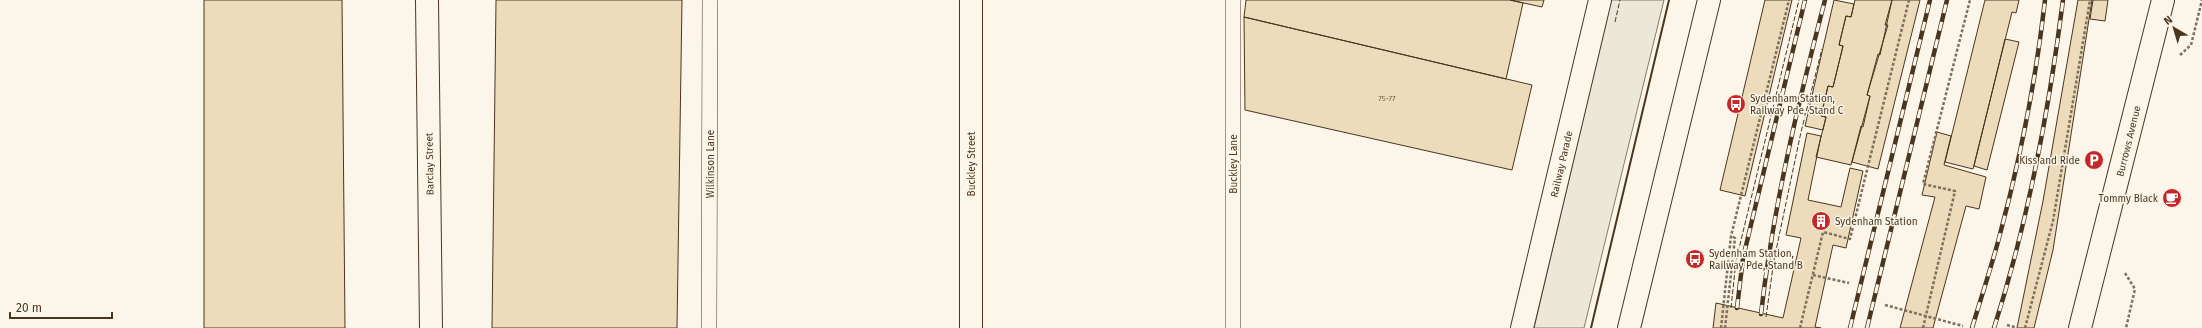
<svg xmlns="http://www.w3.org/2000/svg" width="2202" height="328" font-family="'Fira Sans',sans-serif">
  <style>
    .parking { fill: #ede7d9; stroke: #887966 }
    .building { fill: #ecdcbc; stroke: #4a3520 }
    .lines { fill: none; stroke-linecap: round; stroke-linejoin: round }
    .service-casing { stroke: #4a3520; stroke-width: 16 }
    .minor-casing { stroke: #4a3520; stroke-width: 24 }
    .primary-casing { stroke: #4a3520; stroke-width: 24 }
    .path { stroke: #7f6f5c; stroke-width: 2.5; stroke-dasharray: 3 2; stroke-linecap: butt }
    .service { stroke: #fbf6e9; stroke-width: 15 }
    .minor { stroke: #fbf6e9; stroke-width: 22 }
    .primary { stroke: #fbf6e9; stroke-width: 22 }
    .rail-casing { stroke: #4a3520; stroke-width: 4.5 }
    .rail { stroke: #fbf6e9; stroke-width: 3; stroke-dasharray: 9; stroke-linecap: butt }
    .fence { stroke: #4a3520; stroke-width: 1; stroke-dasharray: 5 2; stroke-linecap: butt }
    .wall { stroke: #4a3520; stroke-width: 2 }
    .labels { text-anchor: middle; stroke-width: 3; stroke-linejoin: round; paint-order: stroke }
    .number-label { font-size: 8px; fill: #725f47 }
    .poi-label { font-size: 10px; fill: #4a3520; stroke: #fbf6e9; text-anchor: start }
    .street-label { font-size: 10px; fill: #4a3520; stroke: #fbf6e9 }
  </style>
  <rect width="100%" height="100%" fill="#fbf6e9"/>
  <path class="parking" d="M 1611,0 L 1664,0 L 1584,328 L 1534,328 Z"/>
  <path class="building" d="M 204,0 L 342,0 L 345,328 L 204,328 Z
    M 496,0 L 682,0 L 677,328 L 492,328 Z
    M 1246,0 L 1510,0 L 1523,3 L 1506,79 L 1244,17 Z
    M 1510,0 L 1544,0 L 1542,7 Z
    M 1765,0 L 1792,0 L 1745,196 L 1720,190 Z
    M 1834,0 L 1854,4 L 1851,17 L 1846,16 L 1839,45 L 1843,46 L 1833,87 L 1828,86 L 1821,116 L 1826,117 L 1823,130 L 1805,126 Z
    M 1855,0 L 1892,0 L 1880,55 L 1878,54 L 1867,95 L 1870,96 L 1863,127 L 1861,126 L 1851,165 L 1816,157 L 1826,117 L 1821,116 L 1828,86 L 1833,87 L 1843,46 L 1839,45 L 1846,16 L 1851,17 Z
    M 1892,0 L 1920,0 L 1878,169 L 1852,162 L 1870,96 L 1867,95 L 1888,25 L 1885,25 Z
    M 1985,0 L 2019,0 L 2016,13 L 2012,12 L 1973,169 L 1945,162 Z
    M 2078,0 L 2092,0 L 2053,250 L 2034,328 L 2017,328 L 2043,201 Z
    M 2093,0 L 2108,0 L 2105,21 L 2090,19 Z
    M 1244,17 L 1532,85 L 1512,170 L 1245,110 Z
    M 2005,39 L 2019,42 L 1987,170 L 1974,166 Z
    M 1937,132 L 1951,136 L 1944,165 L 1986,177 L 1979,209 L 1966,206 L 1933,328 L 1900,328 L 1935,197 L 1922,195 Z
    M 1807,133 L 1821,136 L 1808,200 L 1841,207 L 1850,168 L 1863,171 L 1846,248 L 1833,245 L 1815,327 L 1821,328 L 1713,328 L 1716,303 L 1783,318 L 1801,238 L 1786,235 Z"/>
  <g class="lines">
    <g class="service-casing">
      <path id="service" d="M 709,328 L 710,0
        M 1233,328 L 1233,0"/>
    </g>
    <g class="minor-casing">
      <path id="minor" d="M 427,0 L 431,328
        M 1522,328 L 1600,0
        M 2080,328 L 2163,0"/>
    </g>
    <g class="primary-casing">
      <path id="primary" d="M 971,328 L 971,0
        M 1629,328 L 1709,0"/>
    </g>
    <path class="path" d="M 2180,55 L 2191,45 L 2202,0
      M 2125,273 L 2135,289 L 2126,328
      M 1813,275 L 1849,283
      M 1885,305 L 1963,326
      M 2007,325 L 2018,328
      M 1721,328 L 1731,236 L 1789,0
      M 1725,328 L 1735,238 L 1731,236
      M 1800,328 L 1823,232 L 1850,239 L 1909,0
      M 1923,328 L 1955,191 L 1923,184 L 1970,0
      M 2025,328 L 2053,221 L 2090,0"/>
    <use href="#service" class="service"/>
    <use href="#minor" class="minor"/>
    <use href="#primary" class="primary"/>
    <g class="rail-casing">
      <path id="rail" d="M 1737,308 L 1743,258 L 1805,0
        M 1761,314 C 1773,207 1798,104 1825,0
        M 1850,328 L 1930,0
        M 1867,328 L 1947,0
        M 1972,328 C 1981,298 1991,268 1999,238 C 2020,160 2036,80 2045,0
        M 1994,328 C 2028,222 2049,110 2063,0"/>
    </g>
    <use href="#rail" class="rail"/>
    <path class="fence" d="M 1615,22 L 1620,0
      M 1731,308 L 1736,261 L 1799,0
      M 1766,317 L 1774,260 L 1801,132 L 1822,49"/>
    <path class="wall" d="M 1591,328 L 1669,0"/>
  </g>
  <defs>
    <g id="bus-disc" transform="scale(1)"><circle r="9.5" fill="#c62828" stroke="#fbf6e9"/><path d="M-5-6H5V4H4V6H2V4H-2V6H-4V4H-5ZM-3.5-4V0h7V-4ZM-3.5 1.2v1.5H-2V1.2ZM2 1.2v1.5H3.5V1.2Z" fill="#fff"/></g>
    <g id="parking-disc" transform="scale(1)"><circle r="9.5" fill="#c62828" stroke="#fbf6e9"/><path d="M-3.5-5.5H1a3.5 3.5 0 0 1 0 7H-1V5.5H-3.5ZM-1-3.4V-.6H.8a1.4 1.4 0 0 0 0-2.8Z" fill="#fff"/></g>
    <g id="cafe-disc" transform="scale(1)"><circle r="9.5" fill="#c62828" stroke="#fbf6e9"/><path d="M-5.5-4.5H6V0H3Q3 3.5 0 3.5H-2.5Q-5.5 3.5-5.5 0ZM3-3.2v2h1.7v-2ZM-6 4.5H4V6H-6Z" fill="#fff"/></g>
    <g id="building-disc" transform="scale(1)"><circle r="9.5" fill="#c62828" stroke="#fbf6e9"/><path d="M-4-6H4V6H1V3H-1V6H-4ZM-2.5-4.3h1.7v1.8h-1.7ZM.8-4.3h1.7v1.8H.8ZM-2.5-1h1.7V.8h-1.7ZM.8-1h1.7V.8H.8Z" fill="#fff"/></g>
  </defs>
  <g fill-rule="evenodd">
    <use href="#bus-disc" x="1736" y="104"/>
    <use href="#parking-disc" x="2094" y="160"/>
    <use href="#cafe-disc" x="2172" y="198"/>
    <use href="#building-disc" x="1821" y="221"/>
    <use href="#bus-disc" x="1695" y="259"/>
  </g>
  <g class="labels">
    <g class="number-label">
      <text x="1387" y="101">75-77</text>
    </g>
    <g class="poi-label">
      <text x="1750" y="102">Sydenham Station,<tspan x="1750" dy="12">Railway Pde, Stand C</tspan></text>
      <text x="2080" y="164" text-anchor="end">Kiss and Ride</text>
      <text x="2158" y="202" text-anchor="end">Tommy Black</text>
      <text x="1835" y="225">Sydenham Station</text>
      <text x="1709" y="257">Sydenham Station,<tspan x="1709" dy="12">Railway Pde, Stand B</tspan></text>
    </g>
    <g class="street-label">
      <text transform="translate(2128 141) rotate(-76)" y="4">Burrows Avenue</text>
      <text transform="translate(429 164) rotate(-91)" y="4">Barclay Street</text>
      <text transform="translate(710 164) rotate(-90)" y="4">Wilkinson Lane</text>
      <text transform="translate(971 164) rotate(-90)" y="4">Buckley Street</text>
      <text transform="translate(1233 164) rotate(-90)" y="4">Buckley Lane</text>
      <text transform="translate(1561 164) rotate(-77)" y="4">Railway Parade</text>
    </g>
  </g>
  <g transform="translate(2174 28) rotate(322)" stroke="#fbf6e9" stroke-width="3" paint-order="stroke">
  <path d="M0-3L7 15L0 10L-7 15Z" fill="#4a3520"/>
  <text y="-6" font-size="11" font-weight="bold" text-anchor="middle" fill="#4a3520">N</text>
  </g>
  <path d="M10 312v6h102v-6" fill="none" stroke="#4a3520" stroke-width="2"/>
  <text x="16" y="312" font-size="12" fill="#4a3520" stroke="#fbf6e9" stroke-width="3" paint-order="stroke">20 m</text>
</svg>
